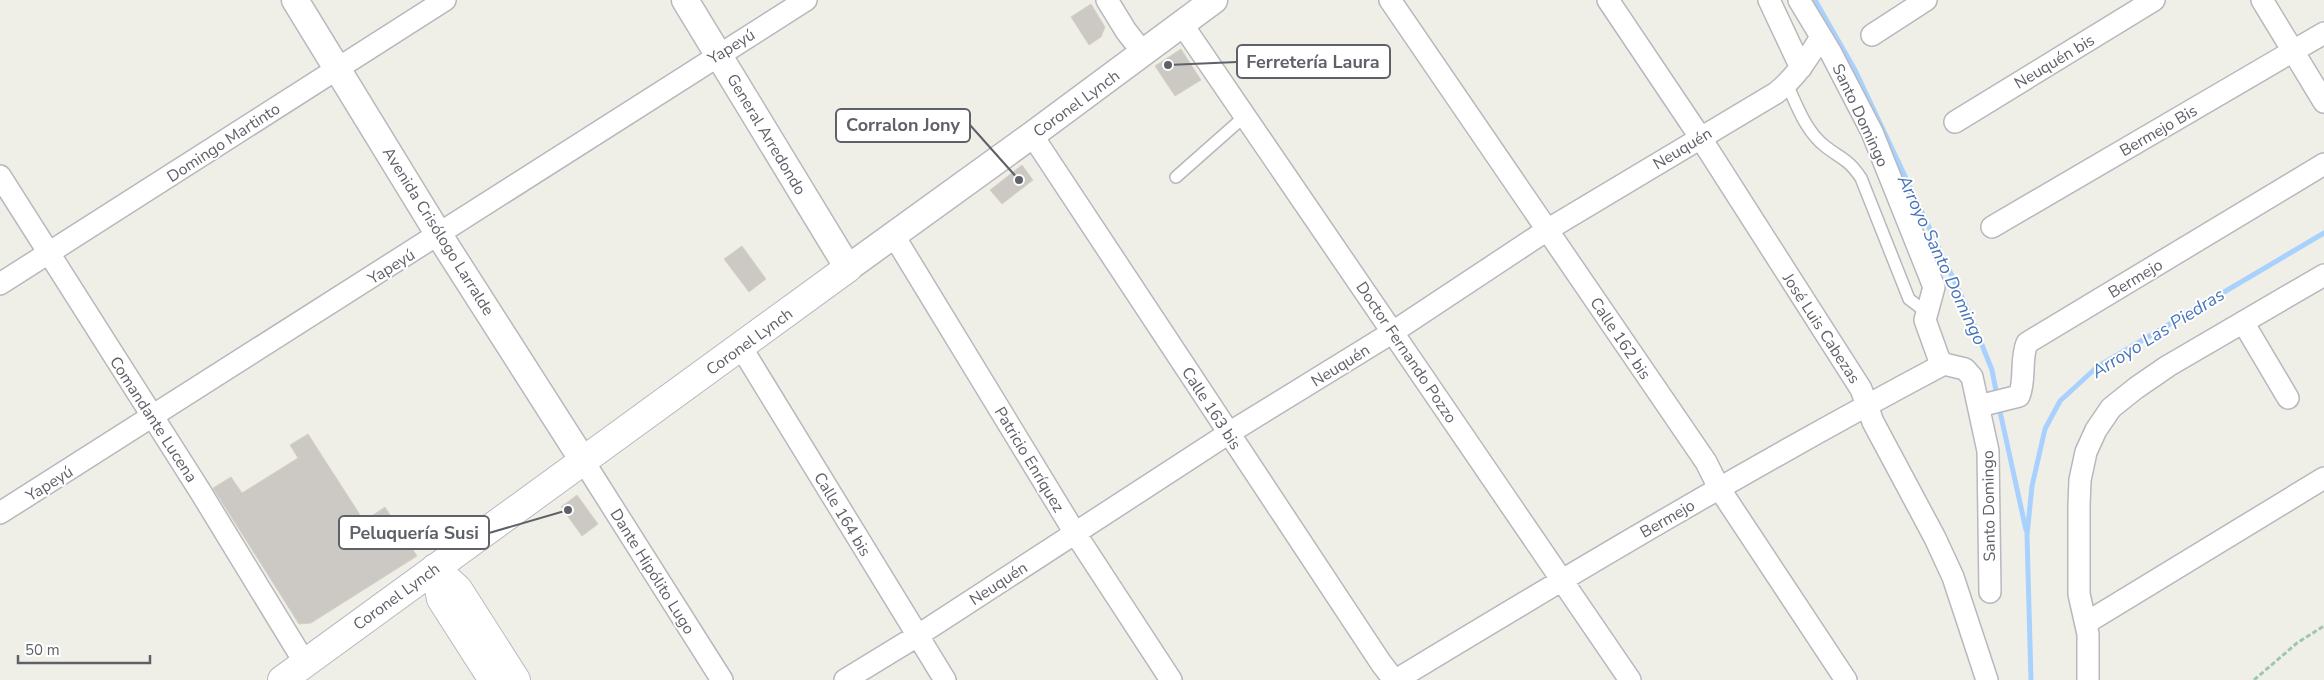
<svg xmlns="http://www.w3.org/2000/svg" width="2324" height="680" font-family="'Nunito Sans',sans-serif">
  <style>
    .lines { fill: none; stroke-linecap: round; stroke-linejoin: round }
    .stream { stroke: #a9d1fe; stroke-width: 5 }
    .building { fill: #ccc9c4; stroke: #d5d1c5 }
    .service-casing { stroke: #b7b8bd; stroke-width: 14 }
    .minor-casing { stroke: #b7b8bd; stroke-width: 24 }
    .tertiary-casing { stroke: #b7b8bd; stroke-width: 29 }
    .secondary-casing { stroke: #b8bac0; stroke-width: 30 }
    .path { stroke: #9dc8ae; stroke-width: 3; stroke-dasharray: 5 2.5; stroke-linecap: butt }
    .service { stroke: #fff; stroke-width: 11 }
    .minor { stroke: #fff; stroke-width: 21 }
    .tertiary { stroke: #fff; stroke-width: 26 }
    .secondary { stroke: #fff; stroke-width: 28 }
    .labels { text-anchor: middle; stroke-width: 4; stroke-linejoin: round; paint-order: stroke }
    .street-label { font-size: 16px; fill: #5e6167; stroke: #fff }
    .water-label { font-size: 18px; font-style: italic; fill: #4775ba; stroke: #fff }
    .leader { fill: none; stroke: #5e6167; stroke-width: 2 }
    .callout-dot { fill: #5e6167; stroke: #fff; stroke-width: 2 }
    .callout { fill: #fff; stroke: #5e6167; stroke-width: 2 }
    .callout-label { font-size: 18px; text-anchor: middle; font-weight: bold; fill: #5e6167 }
  </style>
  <rect width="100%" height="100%" fill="#f0efe7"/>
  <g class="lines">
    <path class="stream" d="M 1815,0 L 1855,70 L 1968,310 L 1992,370 L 1997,396
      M 1999,407 L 2026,530
      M 2031,680 L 2027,535 L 2032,486 L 2045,429 L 2060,401 L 2097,367 L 2324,233"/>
  </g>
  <path class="building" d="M 1091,4 L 1105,27 L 1101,37 L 1089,45 L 1071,17 Z
    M 1181,49 L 1201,80 L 1175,96 L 1155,66 Z
    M 1022,165 L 1033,180 L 1002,204 L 990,190 Z
    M 742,246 L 766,279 L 749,292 L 724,259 Z
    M 308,434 L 364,521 L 385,507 L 417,556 L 311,623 L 299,624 L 213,488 L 231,477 L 242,493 L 298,458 L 290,445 Z
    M 577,495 L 598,524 L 582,536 L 561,507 Z"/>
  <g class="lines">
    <g class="service-casing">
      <path id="service" d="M 1787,84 C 1797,106 1806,132 1826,147 C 1843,160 1848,159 1861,178 L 1909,299 L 1926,312
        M 1176,177 L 1245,116"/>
    </g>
    <g class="minor-casing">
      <path id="minor" d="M 1107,0 L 1126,31 L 1144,54
        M 1390,0 L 1706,462 L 1719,488 L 1846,680
        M 1608,0 L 1700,137 L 1861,389 L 1873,422 L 1935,538 L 1953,577 L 1987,680
        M 1769,0 L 1801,68
        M 1799,0 L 1831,53 L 1872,132 L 1934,287 L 1925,320 L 1939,359 L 1944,364 L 1965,369 L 1972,377 L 1988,451 L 1990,592
        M 2262,0 L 2324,102
        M 1182,24 L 1630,680
        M 1872,35 L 1926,0
        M 1955,122 L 2154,0
        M 1032,135 L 1381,663 L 1394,680
        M 0,176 L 200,491 L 305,663
        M 1992,227 L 2324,33
        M 894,236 L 1075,533 L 1171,680
        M 0,284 L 445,0
        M 2243,322 L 2288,398
        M 741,347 L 945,680
        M 1979,406 L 2019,396 C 2026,379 2020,360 2027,343 L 2324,164
        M 584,462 L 722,680
        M 0,513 L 806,0
        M 2086,623 L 2324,478
        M 845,680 L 917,636 L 1229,433 L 1393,332 L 1547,230 L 1776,93 C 1796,77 1808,58 1821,37
        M 1396,680 C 1576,571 1757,463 1944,364
        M 2088,680 L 2088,634 L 2079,594 L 2079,505 L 2080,480 L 2086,452 L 2096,430 L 2111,408 L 2136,388 L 2168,366 L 2324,275"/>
    </g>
    <g class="tertiary-casing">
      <path id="tertiary" d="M 295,0 L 439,235 L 584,462
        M 685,0 L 848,268 L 1032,135 L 1214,0"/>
    </g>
    <g class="secondary-casing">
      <path id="secondary" d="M 435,568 L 458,589 L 516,680
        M 435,568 L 441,599 L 493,680
        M 282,680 L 848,268"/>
    </g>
    <path class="path" d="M 2254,680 L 2297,643 L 2324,626"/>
    <use href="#service" class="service"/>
    <use href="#minor" class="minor"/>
    <use href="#tertiary" class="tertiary"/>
    <use href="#secondary" class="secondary"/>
  </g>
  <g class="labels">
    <g class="street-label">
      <text transform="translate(731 46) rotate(-32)" y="6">Yapeyú</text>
      <text transform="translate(2054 61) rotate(-31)" y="6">Neuquén bis</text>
      <text transform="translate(1076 103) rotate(-36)" y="6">Coronel Lynch</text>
      <text transform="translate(1861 115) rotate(65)" y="6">Santo Domingo</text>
      <text transform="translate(2158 130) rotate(-30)" y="6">Bermejo Bis</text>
      <text transform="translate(767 134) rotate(59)" y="6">General Arredondo</text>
      <text transform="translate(223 142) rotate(-33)" y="6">Domingo Martinto</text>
      <text transform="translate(1682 148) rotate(-31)" y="6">Neuquén</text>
      <text transform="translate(439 231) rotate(58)" y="6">Avenida Crisólogo Larralde</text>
      <text transform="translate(391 266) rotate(-32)" y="6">Yapeyú</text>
      <text transform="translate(2135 278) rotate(-31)" y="6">Bermejo</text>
      <text transform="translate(1822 328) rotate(57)" y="6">José Luis Cabezas</text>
      <text transform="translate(1621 338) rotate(56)" y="6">Calle 162 bis</text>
      <text transform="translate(749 341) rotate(-36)" y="6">Coronel Lynch</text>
      <text transform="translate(1407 352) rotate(56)" y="6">Doctor Fernando Pozzo</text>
      <text transform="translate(1340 365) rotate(-32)" y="6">Neuquén</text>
      <text transform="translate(1212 408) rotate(57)" y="6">Calle 163 bis</text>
      <text transform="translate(154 419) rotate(57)" y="6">Comandante Lucena</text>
      <text transform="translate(1030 459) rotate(59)" y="6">Patricio Enríquez</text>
      <text transform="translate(49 483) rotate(-32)" y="6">Yapeyú</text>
      <text transform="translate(1988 506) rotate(-91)" y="6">Santo Domingo</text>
      <text transform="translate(843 514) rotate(59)" y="6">Calle 164 bis</text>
      <text transform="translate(1667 518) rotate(-30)" y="6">Bermejo</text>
      <text transform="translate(653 571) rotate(58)" y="6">Dante Hipólito Lugo</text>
      <text transform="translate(998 583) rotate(-33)" y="6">Neuquén</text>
      <text transform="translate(396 596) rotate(-36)" y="6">Coronel Lynch</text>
    </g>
    <g class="water-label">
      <text transform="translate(1942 260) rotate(65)" y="6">Arroyo Santo Domingo</text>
      <text transform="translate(2158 333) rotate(-32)" y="6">Arroyo Las Piedras</text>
    </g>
  </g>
  <path class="leader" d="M1168 65L1237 62M1019 180L970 125M568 510L489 533"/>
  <g class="callout-dot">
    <circle cx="1168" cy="65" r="5"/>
    <circle cx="1019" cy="180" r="5"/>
    <circle cx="568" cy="510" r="5"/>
  </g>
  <g class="callout">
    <rect x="1237" y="45" width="153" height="33" rx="5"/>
    <rect x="836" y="109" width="134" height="33" rx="5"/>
    <rect x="339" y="516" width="150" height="33" rx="5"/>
  </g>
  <g class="callout-label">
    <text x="1313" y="68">Ferretería Laura</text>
    <text x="903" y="131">Corralon Jony</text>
    <text x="414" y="539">Peluquería Susi</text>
  </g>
  <path d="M18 655v8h132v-8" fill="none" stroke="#5e6167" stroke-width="2.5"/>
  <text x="25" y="655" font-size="15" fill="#5e6167" stroke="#ffffff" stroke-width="4" paint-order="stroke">50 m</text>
</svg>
